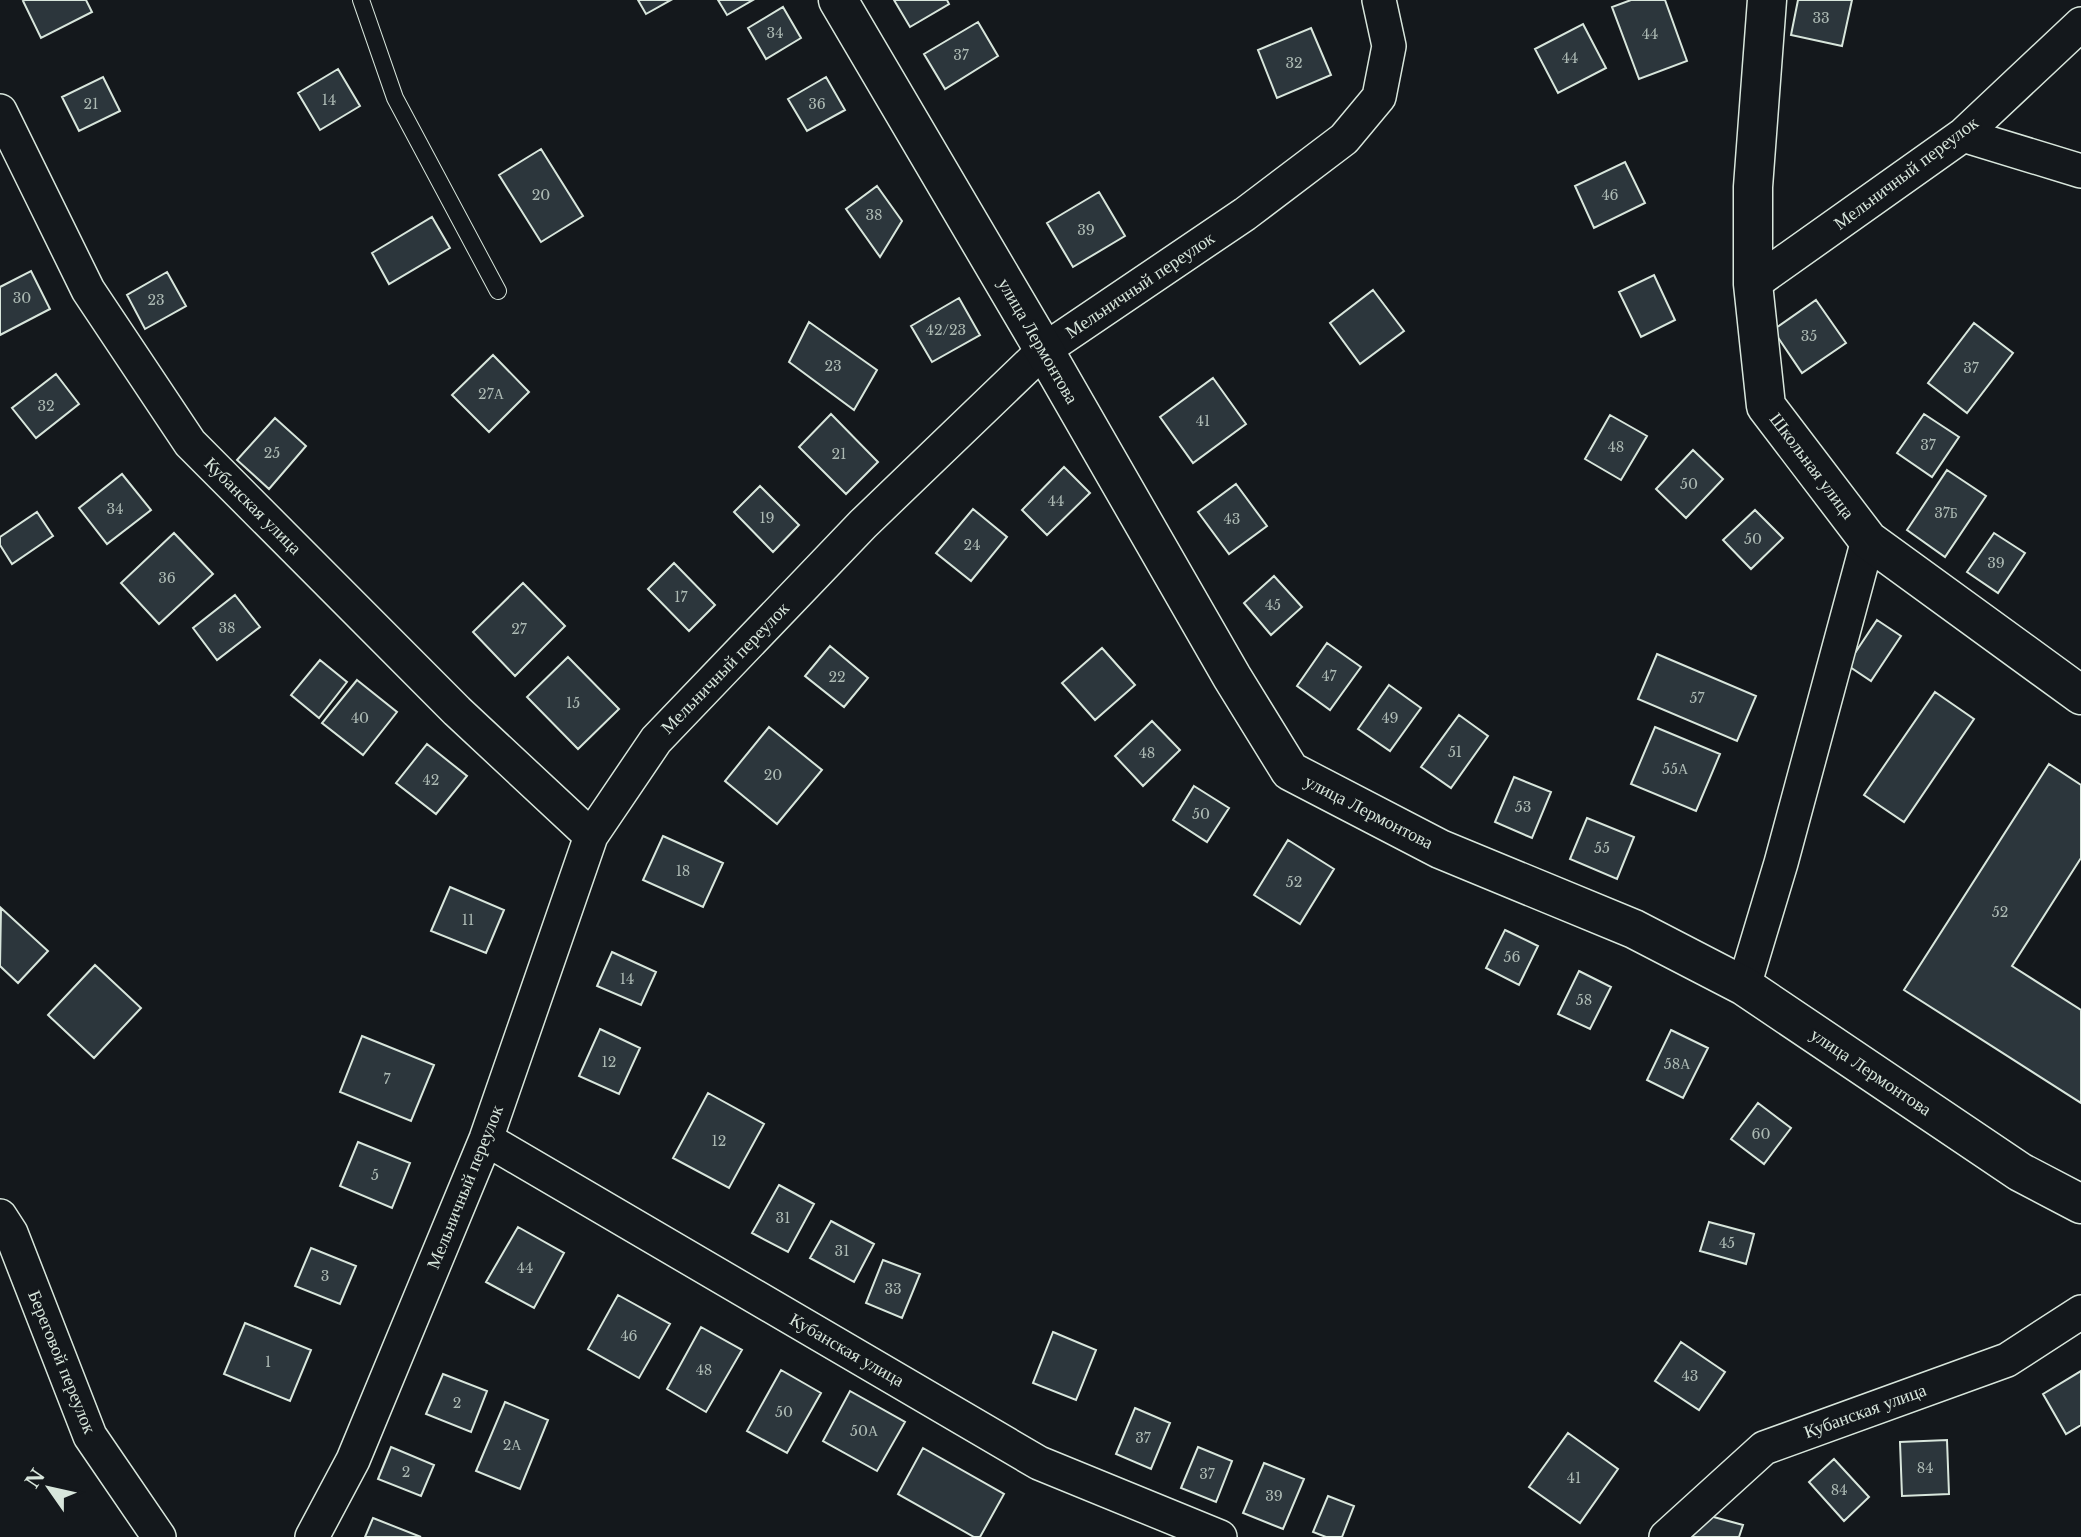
<svg xmlns="http://www.w3.org/2000/svg" width="2081" height="1537" font-family="'Libre Baskerville',serif">
  <style>
    .building { fill: #2c363c; stroke: #d8e6dc; stroke-width: 2 }
    .lines { fill: none; stroke-linecap: round; stroke-linejoin: round }
    .lane-casing { stroke: #d8e6dc; stroke-width: 18 }
    .street-casing { stroke: #d8e6dc; stroke-width: 36 }
    .secondary-casing { stroke: #d8e6dc; stroke-width: 41 }
    .lane { stroke: #14181c; stroke-width: 16 }
    .street { stroke: #14181c; stroke-width: 33 }
    .secondary { stroke: #14181c; stroke-width: 38 }
    .labels { text-anchor: middle; stroke-width: 5; stroke-linejoin: round; paint-order: stroke }
    .number-label { font-size: 14px; fill: #adbab4 }
    .street-label { font-size: 18px; fill: #d8e6dc; stroke: #14181c }
  </style>
  <rect width="100%" height="100%" fill="#14181c"/>
  <path class="building" d="M 25,0 L 86,0 L 92,12 L 41,38 L 23,1 Z
    M 638,0 L 671,0 L 646,14 Z
    M 718,0 L 753,0 L 727,15 Z
    M 894,0 L 947,0 L 949,4 L 910,27 Z
    M 1631,0 L 1665,0 L 1687,61 L 1639,79 L 1612,7 Z
    M 1798,0 L 1852,0 L 1842,46 L 1791,35 Z
    M 783,7 L 801,38 L 766,59 L 748,28 Z
    M 978,22 L 998,56 L 945,89 L 924,54 Z
    M 1583,24 L 1606,68 L 1558,93 L 1535,49 Z
    M 1311,28 L 1331,75 L 1277,98 L 1258,50 Z
    M 338,69 L 360,106 L 320,130 L 298,93 Z
    M 103,77 L 120,111 L 79,131 L 62,97 Z
    M 826,77 L 845,110 L 807,131 L 788,99 Z
    M 541,149 L 583,216 L 541,242 L 499,175 Z
    M 1625,162 L 1645,203 L 1594,228 L 1575,186 Z
    M 877,186 L 902,221 L 880,257 L 846,209 Z
    M 1099,192 L 1125,236 L 1073,267 L 1047,223 Z
    M 432,217 L 450,248 L 389,284 L 372,253 Z
    M 31,271 L 50,309 L 0,335 L 0,287 Z
    M 167,272 L 186,306 L 145,329 L 127,295 Z
    M 1654,275 L 1675,320 L 1641,337 L 1619,292 Z
    M 1373,290 L 1404,331 L 1360,364 L 1330,323 Z
    M 959,298 L 980,335 L 932,362 L 911,326 Z
    M 1816,300 L 1846,343 L 1802,373 L 1773,330 Z
    M 809,322 L 877,370 L 854,410 L 789,362 Z
    M 1974,323 L 2013,353 L 1967,413 L 1928,383 Z
    M 493,355 L 529,392 L 489,432 L 452,395 Z
    M 56,374 L 79,404 L 36,438 L 12,408 Z
    M 1213,378 L 1246,424 L 1193,463 L 1160,417 Z
    M 831,414 L 878,462 L 846,494 L 799,447 Z
    M 1924,414 L 1959,437 L 1932,477 L 1897,453 Z
    M 1610,415 L 1647,436 L 1621,480 L 1585,459 Z
    M 275,418 L 306,446 L 269,489 L 237,460 Z
    M 1693,450 L 1723,479 L 1686,518 L 1656,489 Z
    M 1064,467 L 1090,493 L 1047,535 L 1022,510 Z
    M 1947,470 L 1986,496 L 1945,557 L 1907,530 Z
    M 122,474 L 151,510 L 107,544 L 79,508 Z
    M 1236,484 L 1267,526 L 1229,554 L 1198,512 Z
    M 760,486 L 799,525 L 773,552 L 734,512 Z
    M 973,509 L 1007,537 L 971,581 L 936,553 Z
    M 1755,510 L 1783,538 L 1751,569 L 1723,540 Z
    M 37,512 L 53,536 L 12,564 L 0,545 L 0,537 Z
    M 174,533 L 213,574 L 159,624 L 121,583 Z
    M 1994,533 L 2025,553 L 1998,593 L 1967,572 Z
    M 674,563 L 715,605 L 689,631 L 648,589 Z
    M 1274,576 L 1302,607 L 1271,635 L 1244,603 Z
    M 523,583 L 565,626 L 515,676 L 473,632 Z
    M 235,595 L 260,627 L 217,660 L 193,628 Z
    M 1877,620 L 1901,636 L 1871,681 L 1847,665 Z
    M 1327,643 L 1361,667 L 1330,710 L 1297,686 Z
    M 830,646 L 868,678 L 844,707 L 805,676 Z
    M 1102,648 L 1135,685 L 1095,720 L 1062,683 Z
    M 1657,654 L 1756,696 L 1737,741 L 1638,699 Z
    M 568,657 L 619,709 L 578,749 L 527,697 Z
    M 320,660 L 347,682 L 319,718 L 291,695 Z
    M 357,680 L 397,712 L 363,755 L 322,723 Z
    M 1389,685 L 1421,708 L 1390,751 L 1358,729 Z
    M 1935,692 L 1974,719 L 1904,822 L 1864,795 Z
    M 1459,715 L 1488,736 L 1451,788 L 1421,767 Z
    M 1152,721 L 1180,750 L 1143,786 L 1115,756 Z
    M 769,727 L 822,770 L 777,824 L 725,781 Z
    M 1655,727 L 1720,754 L 1696,811 L 1631,784 Z
    M 427,744 L 467,776 L 436,814 L 396,783 Z
    M 2049,764 L 2081,785 L 2081,858 L 2012,966 L 2081,1010 L 2081,1103 L 1904,990 Z
    M 1514,777 L 1551,792 L 1532,838 L 1495,822 Z
    M 1194,786 L 1229,808 L 1207,842 L 1173,820 Z
    M 1587,818 L 1634,837 L 1617,879 L 1570,859 Z
    M 663,836 L 723,863 L 703,907 L 643,880 Z
    M 1288,840 L 1334,869 L 1300,924 L 1254,895 Z
    M 450,887 L 504,910 L 486,953 L 431,931 Z
    M 1,908 L 48,951 L 18,983 L 0,966 Z
    M 1505,930 L 1538,946 L 1519,985 L 1486,968 Z
    M 612,952 L 656,972 L 641,1005 L 597,986 Z
    M 95,965 L 141,1008 L 94,1058 L 48,1015 Z
    M 1579,971 L 1611,987 L 1590,1029 L 1558,1014 Z
    M 600,1029 L 640,1048 L 619,1094 L 579,1076 Z
    M 1671,1030 L 1708,1048 L 1683,1098 L 1647,1080 Z
    M 362,1036 L 434,1065 L 411,1121 L 340,1092 Z
    M 708,1093 L 764,1124 L 729,1188 L 673,1158 Z
    M 1758,1103 L 1791,1128 L 1764,1164 L 1731,1139 Z
    M 358,1142 L 410,1163 L 392,1208 L 340,1186 Z
    M 779,1185 L 814,1204 L 788,1252 L 752,1233 Z
    M 831,1221 L 874,1244 L 854,1282 L 810,1258 Z
    M 1709,1222 L 1754,1234 L 1746,1264 L 1700,1251 Z
    M 518,1227 L 564,1253 L 534,1308 L 486,1282 Z
    M 311,1248 L 356,1266 L 340,1304 L 295,1286 Z
    M 883,1260 L 920,1274 L 902,1318 L 866,1303 Z
    M 618,1295 L 670,1324 L 639,1378 L 588,1349 Z
    M 245,1323 L 311,1350 L 290,1401 L 224,1374 Z
    M 701,1327 L 742,1350 L 706,1412 L 667,1389 Z
    M 1053,1332 L 1096,1350 L 1076,1400 L 1033,1383 Z
    M 1681,1342 L 1725,1372 L 1699,1410 L 1655,1381 Z
    M 781,1370 L 821,1393 L 787,1453 L 747,1431 Z
    M 2081,1371 L 2081,1425 L 2066,1434 L 2043,1394 Z
    M 443,1374 L 487,1391 L 471,1432 L 426,1414 Z
    M 850,1391 L 905,1422 L 877,1471 L 823,1441 Z
    M 505,1402 L 548,1420 L 520,1489 L 476,1471 Z
    M 1135,1408 L 1170,1423 L 1151,1469 L 1116,1454 Z
    M 1568,1433 L 1618,1469 L 1580,1523 L 1529,1487 Z
    M 1947,1440 L 1949,1494 L 1902,1496 L 1900,1442 Z
    M 391,1447 L 434,1465 L 421,1496 L 378,1479 Z
    M 1198,1447 L 1232,1461 L 1216,1502 L 1181,1488 Z
    M 923,1448 L 1004,1494 L 980,1537 L 974,1537 L 898,1494 Z
    M 1834,1459 L 1869,1497 L 1844,1521 L 1809,1482 Z
    M 1264,1463 L 1304,1479 L 1283,1529 L 1243,1513 Z
    M 1328,1496 L 1354,1506 L 1342,1537 L 1326,1537 L 1313,1532 Z
    M 1699,1513 L 1743,1525 L 1739,1537 L 1692,1537 Z
    M 373,1518 L 421,1537 L 365,1537 Z"/>
  <g class="lines">
    <g class="lane-casing">
      <path id="lane" d="M 361,0 L 395,98 L 498,291"/>
    </g>
    <g class="street-casing">
      <path id="street" d="M 0,111 L 88,290 L 190,443 L 457,711 L 591,836
        M 1963,135 L 2081,171
        M 1753,284 L 1963,135 L 2081,24
        M 1744,986 L 1781,863 L 1868,540
        M 486,1139 L 1039,1463 L 1220,1537
        M 0,1216 L 11,1233 L 90,1436 L 159,1537
        M 312,1537 L 353,1460 L 486,1139 L 591,836 L 656,740 L 863,524 L 1044,350 L 1245,214 L 1344,139 L 1379,97 L 1389,46 L 1379,0
        M 1666,1537 L 1764,1448 L 2007,1360 L 2081,1312"/>
    </g>
    <g class="secondary-casing">
      <path id="secondary" d="M 838,0 L 1044,350 L 1232,677 L 1290,771 L 1440,849 L 1634,929 L 1744,986 L 2020,1172 L 2081,1204
        M 1767,0 L 1753,187 L 1753,284 L 1766,406 L 1868,540 L 2081,695"/>
    </g>
    <use href="#lane" class="lane"/>
    <use href="#street" class="street"/>
    <use href="#secondary" class="secondary"/>
  </g>
  <g class="labels">
    <g class="number-label">
      <text x="1821" y="23">33</text>
      <text x="775" y="38">34</text>
      <text x="1650" y="39">44</text>
      <text x="961" y="60">37</text>
      <text x="1570" y="63">44</text>
      <text x="1294" y="68">32</text>
      <text x="329" y="105">14</text>
      <text x="91" y="109">21</text>
      <text x="817" y="109">36</text>
      <text x="541" y="200">20</text>
      <text x="1610" y="200">46</text>
      <text x="874" y="220">38</text>
      <text x="1086" y="235">39</text>
      <text x="22" y="303">30</text>
      <text x="156" y="305">23</text>
      <text x="946" y="335">42/23</text>
      <text x="1809" y="341">35</text>
      <text x="833" y="371">23</text>
      <text x="1971" y="373">37</text>
      <text x="491" y="399">27А</text>
      <text x="46" y="411">32</text>
      <text x="1203" y="426">41</text>
      <text x="1928" y="450">37</text>
      <text x="1616" y="452">48</text>
      <text x="272" y="458">25</text>
      <text x="839" y="459">21</text>
      <text x="1689" y="489">50</text>
      <text x="1056" y="506">44</text>
      <text x="115" y="514">34</text>
      <text x="1946" y="518">37Б</text>
      <text x="767" y="523">19</text>
      <text x="1232" y="524">43</text>
      <text x="1753" y="544">50</text>
      <text x="972" y="550">24</text>
      <text x="1996" y="568">39</text>
      <text x="167" y="583">36</text>
      <text x="681" y="602">17</text>
      <text x="1273" y="610">45</text>
      <text x="227" y="633">38</text>
      <text x="519" y="634">27</text>
      <text x="1329" y="681">47</text>
      <text x="837" y="682">22</text>
      <text x="1697" y="703">57</text>
      <text x="573" y="708">15</text>
      <text x="360" y="723">40</text>
      <text x="1390" y="723">49</text>
      <text x="1455" y="757">51</text>
      <text x="1147" y="758">48</text>
      <text x="1675" y="774">55А</text>
      <text x="773" y="780">20</text>
      <text x="431" y="785">42</text>
      <text x="1523" y="812">53</text>
      <text x="1201" y="819">50</text>
      <text x="1602" y="853">55</text>
      <text x="683" y="876">18</text>
      <text x="1294" y="887">52</text>
      <text x="2000" y="917">52</text>
      <text x="468" y="925">11</text>
      <text x="1512" y="962">56</text>
      <text x="627" y="984">14</text>
      <text x="1584" y="1005">58</text>
      <text x="609" y="1067">12</text>
      <text x="1677" y="1069">58А</text>
      <text x="387" y="1084">7</text>
      <text x="1761" y="1139">60</text>
      <text x="719" y="1146">12</text>
      <text x="375" y="1180">5</text>
      <text x="783" y="1223">31</text>
      <text x="1727" y="1248">45</text>
      <text x="842" y="1256">31</text>
      <text x="525" y="1273">44</text>
      <text x="325" y="1281">3</text>
      <text x="893" y="1294">33</text>
      <text x="629" y="1341">46</text>
      <text x="268" y="1367">1</text>
      <text x="704" y="1375">48</text>
      <text x="1690" y="1381">43</text>
      <text x="457" y="1408">2</text>
      <text x="784" y="1417">50</text>
      <text x="864" y="1436">50А</text>
      <text x="1143" y="1443">37</text>
      <text x="512" y="1450">2А</text>
      <text x="1925" y="1473">84</text>
      <text x="406" y="1477">2</text>
      <text x="1207" y="1479">37</text>
      <text x="1574" y="1483">41</text>
      <text x="1839" y="1495">84</text>
      <text x="1274" y="1501">39</text>
    </g>
    <g class="street-label">
      <text transform="translate(1906 173) rotate(-37)" y="6">Мельничный переулок</text>
      <text transform="translate(1140 285) rotate(-34)" y="6">Мельничный переулок</text>
      <text transform="translate(1038 341) rotate(60)" y="6">улица Лермонтова</text>
      <text transform="translate(1812 466) rotate(53)" y="6">Школьная улица</text>
      <text transform="translate(253 506) rotate(45)" y="6">Кубанская улица</text>
      <text transform="translate(725 668) rotate(-46)" y="6">Мельничный переулок</text>
      <text transform="translate(1369 812) rotate(27)" y="6">улица Лермонтова</text>
      <text transform="translate(1871 1072) rotate(34)" y="6">улица Лермонтова</text>
      <text transform="translate(465 1187) rotate(-68)" y="6">Мельничный переулок</text>
      <text transform="translate(847 1350) rotate(30)" y="6">Кубанская улица</text>
      <text transform="translate(62 1362) rotate(68)" y="6">Береговой переулок</text>
      <text transform="translate(1865 1411) rotate(-20)" y="6">Кубанская улица</text>
    </g>
  </g>
  <g transform="translate(49 1488) rotate(304)" stroke="#14181c" stroke-width="5" paint-order="stroke">
  <path d="M0-5L12 26L0 18L-12 26Z" fill="#d8e6dc"/>
  <text y="-10" font-size="19" font-weight="bold" text-anchor="middle" fill="#d8e6dc">N</text>
  </g>
</svg>
